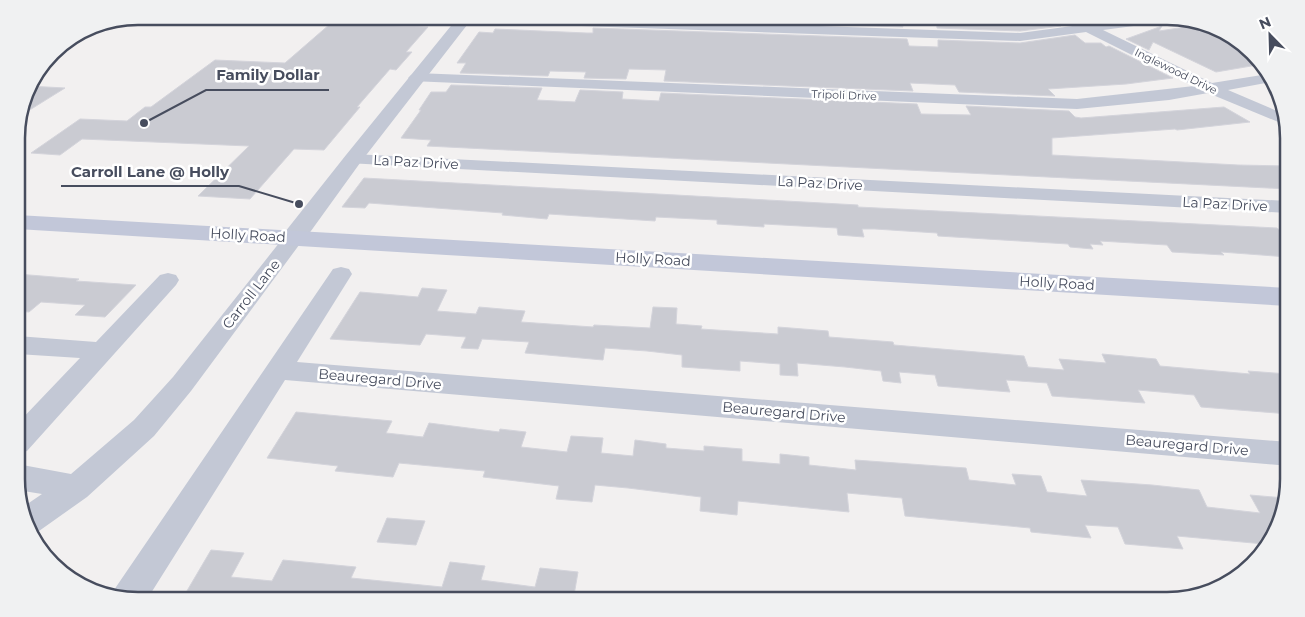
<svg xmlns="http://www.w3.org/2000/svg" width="1305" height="617" font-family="Montserrat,sans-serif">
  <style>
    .building { fill: #cacbd2; stroke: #d4d4db }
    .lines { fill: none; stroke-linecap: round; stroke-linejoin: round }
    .minor { fill: #c3c8d5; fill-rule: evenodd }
    .tertiary { fill: #c3c8d5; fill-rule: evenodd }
    .secondary { fill: #c2c7d9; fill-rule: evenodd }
    .labels { text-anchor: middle; stroke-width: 5; stroke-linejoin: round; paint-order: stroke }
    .far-street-label { font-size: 11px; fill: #474d5e; stroke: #fff }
    .street-label { font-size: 14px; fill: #474d5e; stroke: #fff }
    .rim { fill: none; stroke: #474d5e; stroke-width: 2.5 }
    .leader { fill: none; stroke: #474d5e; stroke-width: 2 }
    .callout-dot { fill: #474d5e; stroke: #fff; stroke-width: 2 }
    .callout-label { font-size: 15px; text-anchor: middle; font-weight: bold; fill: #474d5e; stroke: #fff; stroke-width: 5; stroke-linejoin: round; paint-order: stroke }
  </style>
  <rect width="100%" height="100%" fill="#f2f0f0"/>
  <path class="building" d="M 593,16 L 893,16 L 899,17 L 903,27 Z
    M 936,16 L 1048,16 L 1061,26 L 1020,31 L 937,28 Z
    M 330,24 L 428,27 L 406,52 L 412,52 L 396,70 L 390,69 L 357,107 L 360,107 L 324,150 L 294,149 L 250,199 L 198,196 L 249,146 L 82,139 L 60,155 L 31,153 L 80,119 L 127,121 L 145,107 L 151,107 L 215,60 L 285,63 Z
    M 1205,24 L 1218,29 L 1263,64 L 1216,72 L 1153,42 L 1149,50 L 1126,39 L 1162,26 L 1159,31 Z
    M 593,28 L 907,39 L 909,46 L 938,47 L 938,40 L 1020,43 L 1075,35 L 1085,43 L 1101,43 L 1106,47 L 1109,46 L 1173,78 L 1126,84 L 1048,89 L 1055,96 L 959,92 L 955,85 L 910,83 L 913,91 L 664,81 L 666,70 L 629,69 L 626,79 L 584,78 L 586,72 L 550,71 L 548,76 L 460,73 L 466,63 L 457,63 L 479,32 L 493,33 L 495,29 L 587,33 L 593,33 Z
    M 451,85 L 542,88 L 537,100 L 575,102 L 580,90 L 623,92 L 622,99 L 659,101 L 661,93 L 917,104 L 921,114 L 971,115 L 966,106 L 1069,111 L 1075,117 L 1081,118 L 1224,107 L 1250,122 L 1177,130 L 1175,129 L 1052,138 L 1052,155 L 1238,165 L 1288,166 L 1288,189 L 427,146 L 431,140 L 401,138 L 421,110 L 419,110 L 431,92 L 446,92 Z
    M 28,86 L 65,88 L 20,116 Z
    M 364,178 L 804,202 L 858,205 L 858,207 L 1277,228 L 1288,237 L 1288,257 L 1221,252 L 1224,255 L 1172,252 L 1167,245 L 1100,241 L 1103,245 L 1090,244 L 1093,249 L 1070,247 L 1068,244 L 938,236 L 937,233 L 875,229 L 862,229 L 864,237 L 838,235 L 837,228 L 764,224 L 764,227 L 717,224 L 717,220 L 656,217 L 655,221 L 549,214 L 547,219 L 502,215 L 503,213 L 369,203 L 365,208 L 342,207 Z
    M 17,274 L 79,279 L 76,281 L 136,285 L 105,317 L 75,315 L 85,305 L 41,302 L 29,312 L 17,311 Z
    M 422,288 L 447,290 L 437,311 L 476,314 L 479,307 L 525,311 L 521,322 L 593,327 L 594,325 L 650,328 L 653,307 L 677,308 L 676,324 L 702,326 L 701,329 L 778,334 L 778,327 L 828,331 L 829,337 L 893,342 L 894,345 L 1024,356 L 1028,367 L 1064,370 L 1059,359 L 1106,363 L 1102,354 L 1156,359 L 1160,366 L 1250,374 L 1248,371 L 1288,374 L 1289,414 L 1201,407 L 1194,395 L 1138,390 L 1145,403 L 1052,396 L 1047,383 L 1006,380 L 1010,392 L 938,386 L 935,375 L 899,372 L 901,383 L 883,381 L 881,371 L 845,367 L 797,363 L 798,376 L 780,375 L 780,364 L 740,361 L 740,371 L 682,367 L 682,355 L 647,351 L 605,348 L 603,360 L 525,353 L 529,342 L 482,339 L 478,349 L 461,348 L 466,337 L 426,334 L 420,345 L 330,339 L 360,292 L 418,297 Z
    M 296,412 L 392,421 L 386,433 L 423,437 L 429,423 L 499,432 L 500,429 L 526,432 L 521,447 L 567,452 L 571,436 L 603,438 L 601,453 L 633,456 L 635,440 L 666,444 L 666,448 L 704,451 L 704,446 L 742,449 L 742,461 L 780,464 L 780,454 L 809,457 L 809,465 L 856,470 L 855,460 L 966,468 L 969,480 L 1016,485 L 1012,474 L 1041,476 L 1047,492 L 1087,496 L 1081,480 L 1152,485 L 1199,490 L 1207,507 L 1260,513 L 1250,495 L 1285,498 L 1279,526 L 1264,544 L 1177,536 L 1183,549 L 1125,544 L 1118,527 L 1085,525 L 1091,538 L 1031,532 L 1030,528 L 905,516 L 902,498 L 847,493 L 849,512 L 738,501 L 737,515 L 700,511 L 701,497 L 628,488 L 595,485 L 592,502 L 556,499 L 559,486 L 483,477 L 485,471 L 399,463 L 393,477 L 335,471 L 338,466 L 267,458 Z
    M 387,518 L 425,521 L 416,545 L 377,542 Z
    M 211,550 L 244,553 L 231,577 L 272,581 L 283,560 L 356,567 L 351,578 L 442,587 L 450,562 L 485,566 L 481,580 L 535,587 L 540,568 L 578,572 L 573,601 L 181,601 Z"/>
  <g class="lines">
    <path class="minor" d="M 461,16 L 526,16 L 1020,33 L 1147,16 L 1178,18 L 1172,21 L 1103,30 L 1212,83 L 1268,74 L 1271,82 L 1228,90 L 1284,114 L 1288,126 L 1208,93 L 1169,100 L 1077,109 L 411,81 L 408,78 L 411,75 L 416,73 L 1077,99 L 1194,86 L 1086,32 L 1020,41 L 466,22 L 461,21 Z
      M 353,154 L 1288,201 L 1288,213 L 347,163 L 344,159 L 347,155 Z
      M 294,231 L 301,233 L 305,237 L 191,391 L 154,436 L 87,497 L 39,531 L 33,533 L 23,507 L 42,494 L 17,490 L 17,464 L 71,474 L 134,420 L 173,377 L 287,233 Z
      M 341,267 L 349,269 L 352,274 L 297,362 L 1289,442 L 1289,466 L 285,380 L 146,601 L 112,596 L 116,587 L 333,269 Z
      M 168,273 L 176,275 L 179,280 L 176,285 L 27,451 L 17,454 L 17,424 L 80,358 L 17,354 L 17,336 L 96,342 L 160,275 Z"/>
    <path class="tertiary" d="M 459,16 L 474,16 L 360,163 L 303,242 L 294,244 L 285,242 L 282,237 L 285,232 L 346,155 Z"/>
    <path class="secondary" d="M 17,215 L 1288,288 L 1288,306 L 17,229 Z"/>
  </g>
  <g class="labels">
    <g class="far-street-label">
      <text transform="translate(1176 71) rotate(26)" y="4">Inglewood Drive</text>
      <text transform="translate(844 95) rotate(2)" y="4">Tripoli Drive</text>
    </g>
    <g class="street-label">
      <text transform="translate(416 162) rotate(3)" y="5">La Paz Drive</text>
      <text transform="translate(820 183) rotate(3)" y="5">La Paz Drive</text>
      <text transform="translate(1225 204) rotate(3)" y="5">La Paz Drive</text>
      <text transform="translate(248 235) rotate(3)" y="5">Holly Road</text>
      <text transform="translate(653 259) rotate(3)" y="5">Holly Road</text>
      <text transform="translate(1057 283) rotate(3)" y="5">Holly Road</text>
      <text transform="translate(251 294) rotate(-52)" y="5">Carroll Lane</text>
      <text transform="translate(380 379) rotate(5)" y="5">Beauregard Drive</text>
      <text transform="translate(784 412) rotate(5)" y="5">Beauregard Drive</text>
      <text transform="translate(1187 445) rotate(5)" y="5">Beauregard Drive</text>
    </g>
  </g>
  <path d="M0 0H1305V617H0ZM138 25H1167A113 113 0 0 1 1280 138V479A113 113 0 0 1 1167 592H138A113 113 0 0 1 25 479V138A113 113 0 0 1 138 25Z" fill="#f0f1f2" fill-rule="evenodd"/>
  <path class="rim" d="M138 25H1167A113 113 0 0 1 1280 138V479A113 113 0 0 1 1167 592H138A113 113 0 0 1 25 479V138A113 113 0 0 1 138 25Z"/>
  <path class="leader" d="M144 123L206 90H329M299 204L239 186H61"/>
  <g class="callout-dot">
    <circle cx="144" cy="123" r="5"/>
    <circle cx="299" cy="204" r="5"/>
  </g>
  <g class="callout-label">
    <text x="268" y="80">Family Dollar</text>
    <text x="150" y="177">Carroll Lane @ Holly</text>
  </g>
  <g transform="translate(1270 35) rotate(337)" stroke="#ffffff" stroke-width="4" paint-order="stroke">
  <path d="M0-4L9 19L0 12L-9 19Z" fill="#474d5e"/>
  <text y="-8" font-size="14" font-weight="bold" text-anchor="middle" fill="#474d5e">N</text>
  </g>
</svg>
